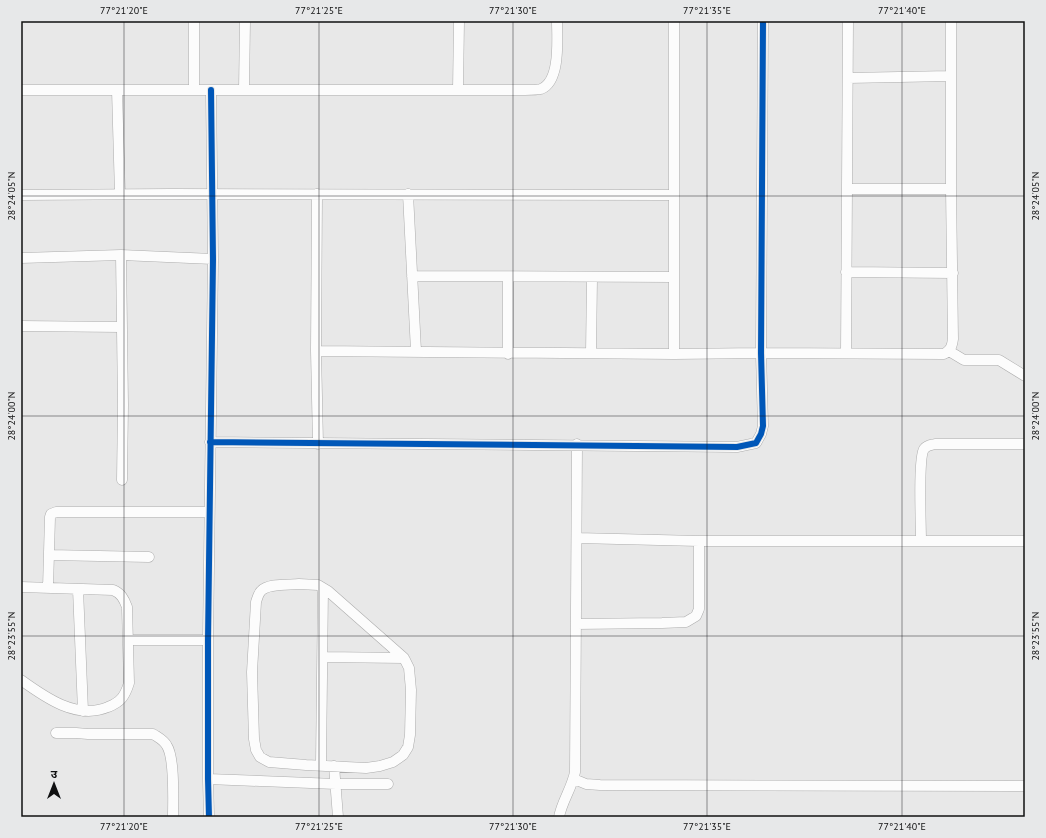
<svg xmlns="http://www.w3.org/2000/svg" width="1046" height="838" font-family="'PT Sans','Noto Sans Devanagari',sans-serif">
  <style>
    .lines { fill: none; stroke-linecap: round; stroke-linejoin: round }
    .minor-casing { stroke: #acacac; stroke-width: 11 }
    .minor { stroke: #fcfcfc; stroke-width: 10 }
    .cycleway-casing { stroke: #e7e8e9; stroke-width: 8 }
    .cycleway { stroke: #0057b8; stroke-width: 6 }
    .ticks { fill: none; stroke: #101011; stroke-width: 1; stroke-opacity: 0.45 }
    .neatline { fill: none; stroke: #101011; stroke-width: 1.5 }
    .ticks-label { font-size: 10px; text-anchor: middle; fill: #101011 }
  </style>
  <rect width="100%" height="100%" fill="#e8e8e8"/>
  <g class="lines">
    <g class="minor-casing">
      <path id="minor" d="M 194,21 L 194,90
        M 848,78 L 950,76
        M 21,90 L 525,90 C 530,90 537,90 541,89 C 561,81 557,38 557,21
        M 117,90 L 120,194
        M 244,90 L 245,21
        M 458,90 L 459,21
        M 847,189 L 951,189
        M 317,194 L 316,351 L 318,444
        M 408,194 L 416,351
        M 21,195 L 171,194 L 673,195
        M 121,255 L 123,405 L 122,480
        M 21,258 L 121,255 L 213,259
        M 846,272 L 953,273
        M 412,276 L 674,277
        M 508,277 L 508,354
        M 21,326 L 121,327
        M 316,351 L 674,354 L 761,353 L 944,354 C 951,350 952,346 953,339 L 951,189 L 951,21
        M 949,351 L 964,360 L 999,360 L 1025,376
        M 591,353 L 592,278
        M 846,353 L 848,21
        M 674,354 L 674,21
        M 210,442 L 737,447 L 756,443 L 761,434 L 763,426 L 761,353 L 763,21
        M 577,538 L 699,541 L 1025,541
        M 921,541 C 921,526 918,458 924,449 C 927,445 931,445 935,444 L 1025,444
        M 49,555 L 149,557
        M 299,584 L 318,585 L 328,591 L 404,658 L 409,668 L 411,690 L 410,735 L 408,747 L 403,755 L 393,762 L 380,766 L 366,768 L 306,765 L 269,762 L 260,757 L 256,750 L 254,739 L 252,672 L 256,602 C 257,599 258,594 261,591 C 268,583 289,585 299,584 Z
        M 21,587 L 113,590 C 121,593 124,599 127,607 L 129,683 C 125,696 121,702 108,707 C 77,720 46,698 21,680
        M 48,588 L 50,517 L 51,514 L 56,512 L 209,512
        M 78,589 L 83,711
        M 576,624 L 662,623 L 686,622 L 696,616 L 699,609 L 699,541
        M 128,640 L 208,640
        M 323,657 L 404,658
        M 56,733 L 76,733 L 88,734 L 153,734 C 159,738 164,740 167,746 C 175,759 173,801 173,817
        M 321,765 L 323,588
        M 334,766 L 338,817
        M 208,779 L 336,784 L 388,784
        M 574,779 L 586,784 L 600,785 L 1025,786
        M 209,817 L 208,779 L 208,640 L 213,259 L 211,90
        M 559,817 C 562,801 572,788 575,772 L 577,444"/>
    </g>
    <use href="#minor" class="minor"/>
    <g class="cycleway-casing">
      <path id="cycleway" d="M 210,442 L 737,447 L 756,443 L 761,434 L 763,426 L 761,353 L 763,21
        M 209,817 L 208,779 L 208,640 L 213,259 L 211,90"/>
    </g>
    <use href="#cycleway" class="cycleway"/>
  </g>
  <path class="ticks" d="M 124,21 L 124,817M 319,21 L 319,817M 513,21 L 513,817M 707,21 L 707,817M 902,21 L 902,817M 21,196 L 1025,196M 21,416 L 1025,416M 21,636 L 1025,636"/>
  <rect width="1046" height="838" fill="none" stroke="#e7e8e9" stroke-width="44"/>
  <g transform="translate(54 784)" stroke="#e7e8e9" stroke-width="3" paint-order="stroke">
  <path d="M0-3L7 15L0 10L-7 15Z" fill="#101011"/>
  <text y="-6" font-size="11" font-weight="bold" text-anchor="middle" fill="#101011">उ</text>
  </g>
  <rect x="22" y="22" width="1002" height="794" class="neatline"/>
  <g class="ticks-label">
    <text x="124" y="14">77°21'20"E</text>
    <text x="319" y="14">77°21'25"E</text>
    <text x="513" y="14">77°21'30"E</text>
    <text x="707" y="14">77°21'35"E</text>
    <text x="902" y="14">77°21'40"E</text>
    <text transform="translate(11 196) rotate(-90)" y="4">28°24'05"N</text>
    <text transform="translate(1035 196) rotate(-90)" y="4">28°24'05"N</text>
    <text transform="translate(11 416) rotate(-90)" y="4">28°24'00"N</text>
    <text transform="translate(1035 416) rotate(-90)" y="4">28°24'00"N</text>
    <text transform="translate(11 636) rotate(-90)" y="4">28°23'55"N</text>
    <text transform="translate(1035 636) rotate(-90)" y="4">28°23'55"N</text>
    <text x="124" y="830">77°21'20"E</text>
    <text x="319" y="830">77°21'25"E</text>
    <text x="513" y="830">77°21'30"E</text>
    <text x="707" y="830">77°21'35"E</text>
    <text x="902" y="830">77°21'40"E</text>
  </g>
</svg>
